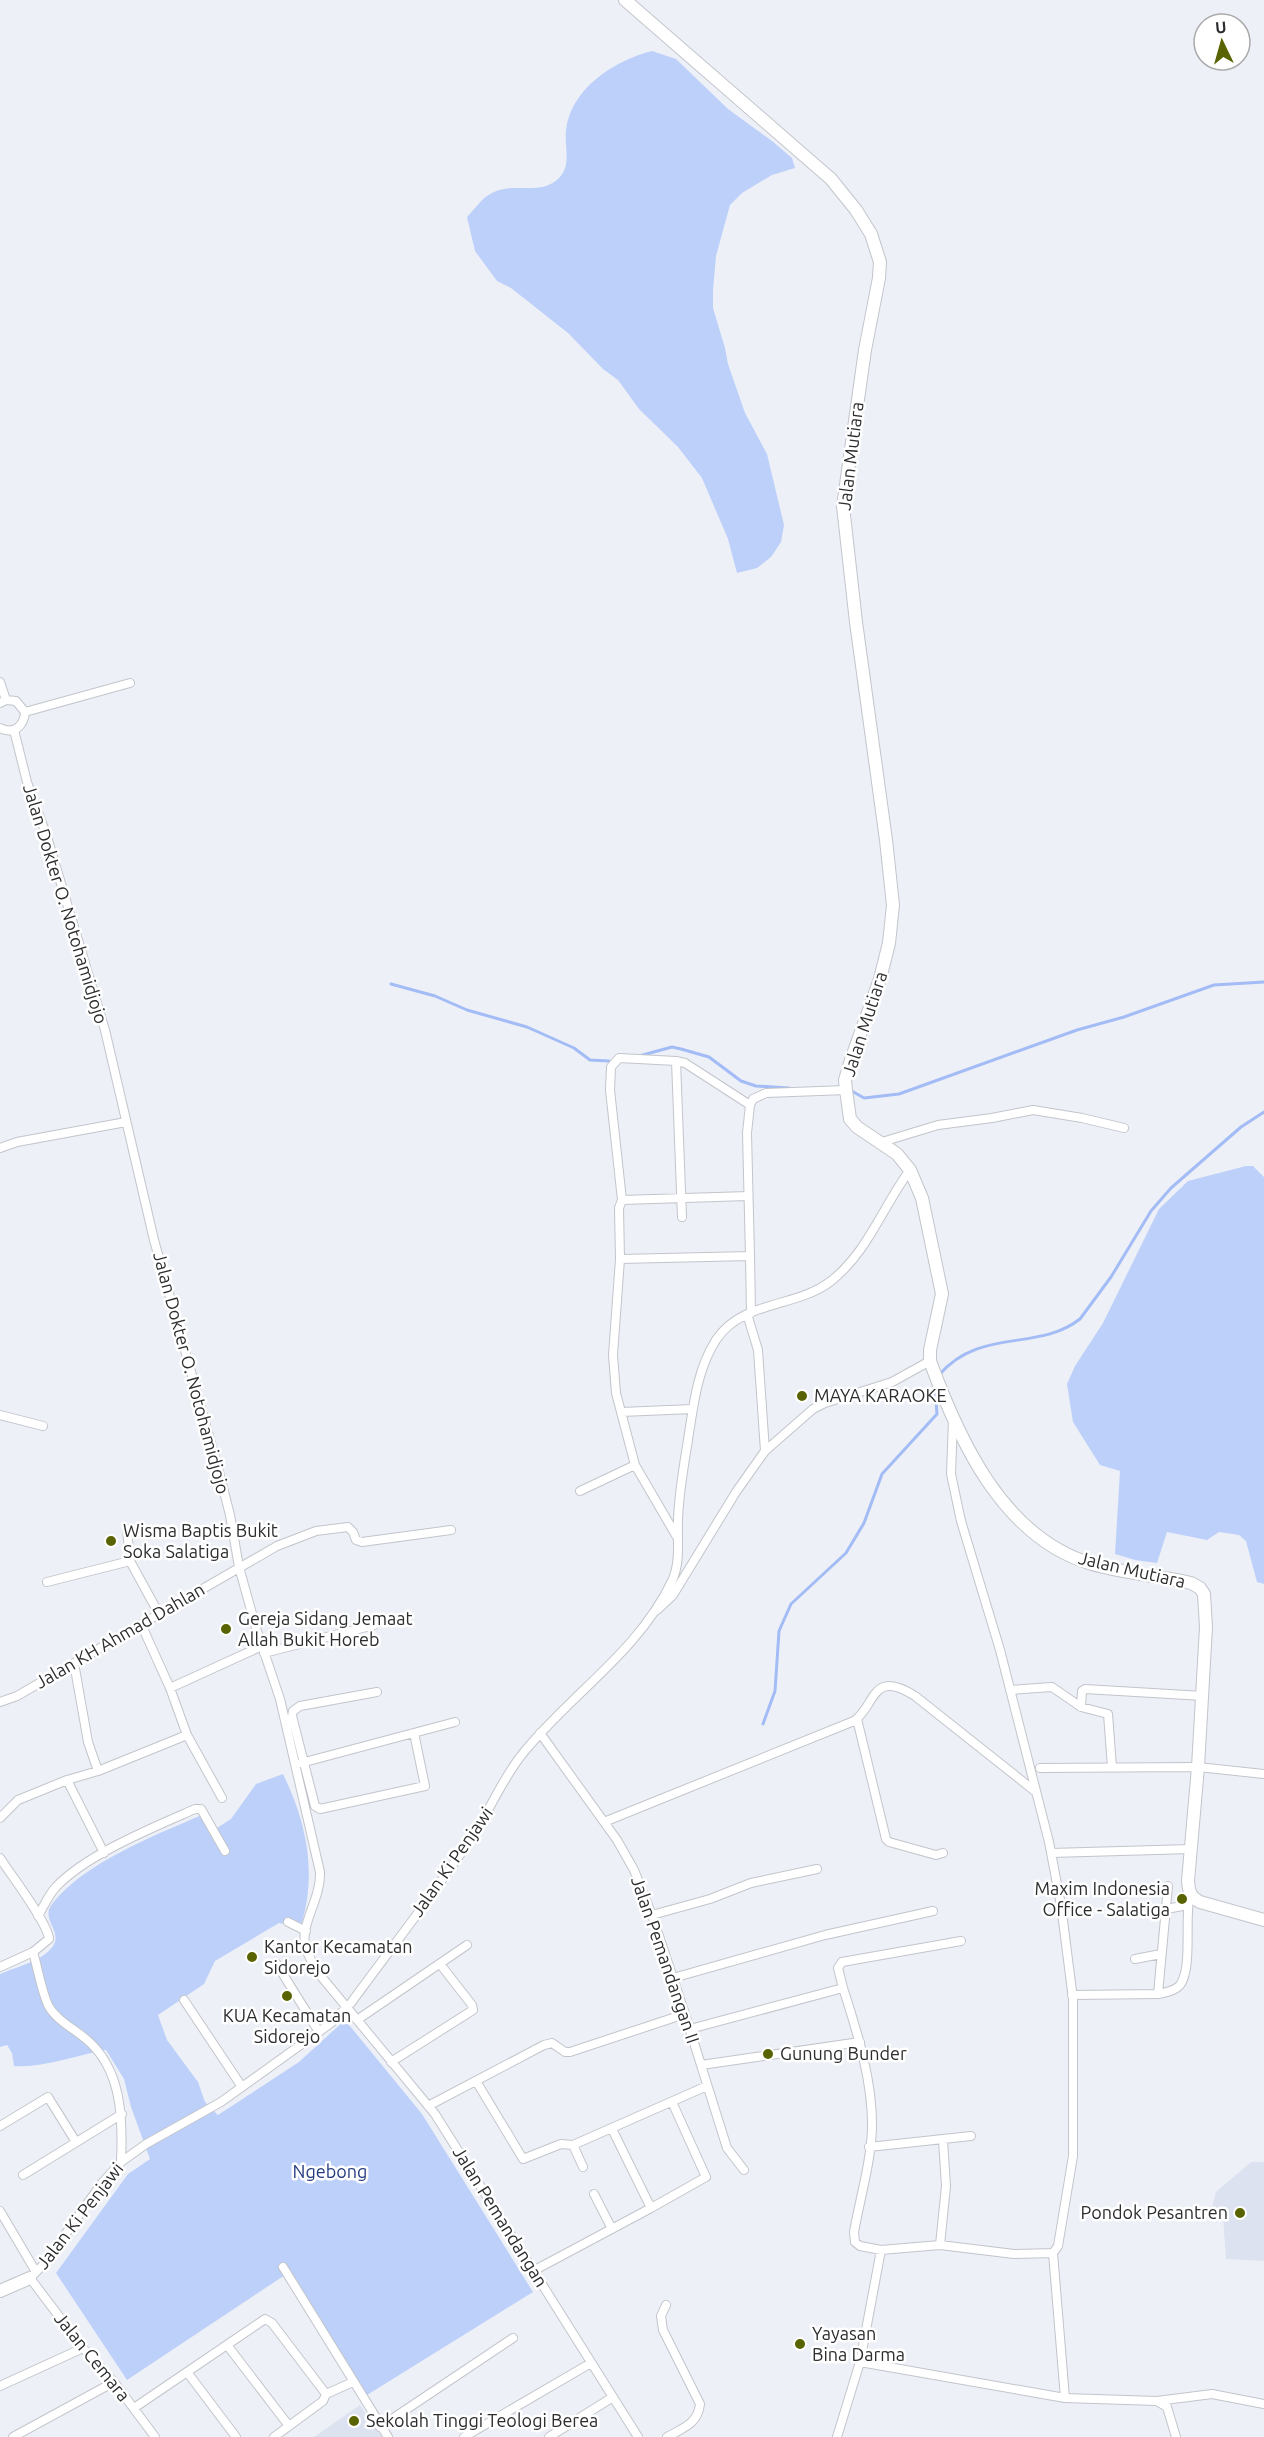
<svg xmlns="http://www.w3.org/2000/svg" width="1264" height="2437" font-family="Ubuntu,sans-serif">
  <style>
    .built { fill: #dce2ef }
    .green { fill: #bdd0fa }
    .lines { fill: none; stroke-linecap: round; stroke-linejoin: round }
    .stream { stroke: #a3bcf6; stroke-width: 3 }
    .street-casing { stroke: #c2c5cb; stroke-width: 10 }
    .secondary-casing { stroke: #c2c5cb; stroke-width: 14 }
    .street { stroke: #fff; stroke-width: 8 }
    .secondary { stroke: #fff; stroke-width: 12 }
    .poi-dot { fill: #5a6301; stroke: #fff; stroke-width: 2 }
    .labels { text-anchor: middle; stroke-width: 5; stroke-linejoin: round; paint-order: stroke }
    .street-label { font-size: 18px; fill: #2c2d2f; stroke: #fff }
    .poi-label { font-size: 18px; fill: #2c2d2f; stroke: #fff; text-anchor: start }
    .park-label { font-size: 18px; fill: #253d80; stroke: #fff }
  </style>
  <rect width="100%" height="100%" fill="#edf0f7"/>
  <path class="built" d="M 1251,2162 L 1264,2162 L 1264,2261 L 1226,2259 L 1223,2216 L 1211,2210 L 1216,2192 Z
    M 360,2405 L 382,2437 L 314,2437 Z"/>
  <path class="green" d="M 652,51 L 676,59 L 728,109 L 772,141 L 792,158 L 795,168 L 772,175 L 742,193 L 730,205 L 716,256 L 713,290 L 713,308 L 725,348 L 728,364 L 745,413 L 767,454 L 784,525 L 781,542 L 771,557 L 757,568 L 737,573 L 728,539 L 702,478 L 678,447 L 639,409 L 618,380 L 603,369 L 568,333 L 511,288 L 497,281 L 475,251 L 467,217 C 475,209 483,196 494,192 C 514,182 542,196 559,178 C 572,165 564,147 566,130 C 571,89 613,61 652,51 Z
    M 1246,1166 L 1253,1166 L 1264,1177 L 1264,1584 L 1257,1582 L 1246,1541 L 1239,1535 L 1219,1532 L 1207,1540 L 1167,1532 L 1157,1563 L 1135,1560 L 1115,1554 L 1120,1471 L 1100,1465 L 1073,1422 L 1067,1384 L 1075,1366 L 1103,1323 L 1159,1209 L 1188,1181 Z
    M 283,1774 C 306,1821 317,1871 302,1922 L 295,1927 L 279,1923 L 215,1961 L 204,1984 L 158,2015 L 167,2040 L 198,2082 L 205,2102 L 218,2115 L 299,2062 L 345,2020 L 422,2114 L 533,2292 L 367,2395 L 288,2273 L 127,2380 L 56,2273 L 128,2174 L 150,2159 L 131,2107 L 124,2079 L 106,2050 C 76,2055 45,2068 14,2066 L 12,2053 L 7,2045 L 0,2047 L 0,1974 C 16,1967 43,1961 53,1946 C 63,1931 40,1919 52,1904 C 84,1863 155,1835 202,1815 L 217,1828 L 231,1819 L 256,1784 Z"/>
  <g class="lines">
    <path class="stream" d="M 391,984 L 435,996 L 467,1010 L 527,1027 L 574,1048 L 590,1060 L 609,1061
      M 639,1056 L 672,1047 L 681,1049 L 709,1057 L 741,1081 L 756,1086 L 789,1088
      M 850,1090 L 864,1098 L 899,1094 L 1077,1030 L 1124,1017 L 1214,985 L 1264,982
      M 939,1375 C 980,1327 1038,1352 1080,1319 L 1111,1277 L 1151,1211 L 1171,1188 L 1241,1127 L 1264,1112
      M 763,1724 L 775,1691 L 779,1631 L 791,1604 L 846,1553 L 864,1523 L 882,1474 L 937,1414 L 935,1389"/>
    <g class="street-casing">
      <path id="street" d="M 0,682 L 6,700
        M 0,703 L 6,700 L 16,701 L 25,712 C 24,726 14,735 0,728
        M 25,712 L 130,683
        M 14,730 L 27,782 L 47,837 L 105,1030 L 154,1240 L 218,1468 L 230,1515 L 239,1567 L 256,1628 L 280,1699 L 320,1872 C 321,1899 301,1922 305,1945 C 307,1956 315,1966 320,1975 L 435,2114 L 638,2437
        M 882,1142 L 938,1125 L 992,1118 L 1033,1110 L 1082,1118 L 1124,1128
        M 0,1148 L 17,1142 L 126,1122
        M 622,1200 L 610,1090 L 611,1067 L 619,1058 L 676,1061
        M 682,1217 L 676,1061 L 685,1063 L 750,1105
        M 750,1256 L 747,1133 L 750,1105 L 753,1099 L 766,1093 L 846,1090
        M 620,1259 L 619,1208 L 622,1200 L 748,1196
        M 747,1314 L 758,1350 L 765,1451
        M 621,1412 L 693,1409
        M 0,1415 L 43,1426
        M 580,1491 L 635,1465
        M 127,1529 L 130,1561
        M 677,1537 L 635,1465 L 616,1393 L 613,1355 L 620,1259 L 750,1256 L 751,1313
        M 47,1582 L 130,1561 L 159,1614
        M 657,1610 L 673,1595 L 736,1492 L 765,1451 L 813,1409 L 825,1403 L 892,1382 L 930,1361
        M 264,1653 L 374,1625
        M 74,1663 L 88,1742 L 98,1771
        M 170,1688 L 262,1646
        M 1010,1690 L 1052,1687 L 1081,1707 L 1108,1714 L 1112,1767
        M 377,1692 L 300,1706 L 293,1711 L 292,1716 L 315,1806 L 320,1809 L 425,1786 L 414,1733
        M 0,1702 L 17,1696 L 277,1546 L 316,1531 L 348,1527 L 353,1532 L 356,1540 L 362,1542 L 451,1530
        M 1081,1707 L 1082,1691 L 1085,1689 L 1203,1696
        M 857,1719 L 886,1839 L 889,1842 L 936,1855 L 943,1853
        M 540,1733 L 617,1840 L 634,1870 L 653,1918 L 685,2014 L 727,2148 L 744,2170
        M 187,1735 L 222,1798
        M 301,1763 L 455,1722
        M 1040,1768 L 1198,1767 L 1264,1774
        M 67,1780 L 98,1771 L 187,1735 L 170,1688 L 141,1624
        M 0,1818 L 18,1800 L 67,1780 L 104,1853
        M 604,1822 L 854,1721 C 876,1706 871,1668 915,1696 L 1036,1792
        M 1051,1853 L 1191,1849
        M 0,1858 C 11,1875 48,1923 49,1939 L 33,1952 L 0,1967
        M 1166,1909 L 1188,1905
        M 652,1915 L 710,1899 L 751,1883 L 817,1869
        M 38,1916 C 44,1906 48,1896 55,1888 C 85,1855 154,1827 195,1809 L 201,1809 L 225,1851
        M 288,1922 L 306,1931
        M 33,1952 C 38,1969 41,1989 48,2005 C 55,2019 74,2029 86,2039 C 122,2069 123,2118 121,2162
        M 1135,1959 L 1161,1954
        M 276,1963 L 319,2032
        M 673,1978 L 825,1935 L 933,1911
        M 843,1988 C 857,2031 873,2082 872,2128 C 871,2162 860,2198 854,2232 L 855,2242 L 860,2246 L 881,2250 L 940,2245 L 1014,2254 L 1053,2253 L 1058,2246 L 1073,2156 L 1073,1999 L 1061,1905 L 1049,1842 L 1000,1650 L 961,1521 L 951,1474 L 953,1420
        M 1158,1994 L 1168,1886
        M 1072,1995 L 1159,1994 C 1167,1992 1175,1991 1180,1985 C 1193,1968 1184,1917 1190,1894
        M 184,2000 L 242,2087
        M 357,2020 L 467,1945
        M 690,2029 L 843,1988 L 838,1968 L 842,1962 L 961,1941
        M 391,2062 L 473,2010 L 472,2005 L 440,1964
        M 701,2065 L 860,2042
        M 476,2081 L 523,2159 L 561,2144 L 573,2145 L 707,2086
        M 428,2106 L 544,2045 L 552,2043 L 565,2052 L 570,2052 L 685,2014
        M 0,2126 L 48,2097 L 76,2142
        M 573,2145 L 583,2167
        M 869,2147 L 971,2136
        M 23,2175 L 122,2114
        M 594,2194 L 612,2229
        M 651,2208 L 706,2177 L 672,2102
        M 0,2211 L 36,2272
        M 940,2245 L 946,2186 L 943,2140
        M 1053,2253 L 1065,2398
        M 283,2267 L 388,2437
        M 533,2271 L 651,2208 L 612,2129
        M 666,2305 L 661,2316 L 663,2330 L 700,2404 C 698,2424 683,2428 667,2437
        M 227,2345 L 289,2426
        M 860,2362 L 1065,2398 L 1157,2401 L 1167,2407 L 1176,2437
        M 187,2372 L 236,2437
        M 0,2386 L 83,2348
        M 326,2394 L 353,2382
        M 1157,2401 L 1212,2394 L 1264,2404
        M 134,2408 L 265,2319 L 272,2323 L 326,2394
        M 380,2427 L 513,2338
        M 13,2437 L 114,2382
        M 155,2437 L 114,2382 L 83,2348 L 30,2278 L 44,2264 L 102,2183 L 121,2162 L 146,2144 L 221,2102 L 331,2023 L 351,2003 C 391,1948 434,1894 472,1837 C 490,1810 503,1777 524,1752 C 571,1694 639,1651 672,1581 C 681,1562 677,1540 678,1519 C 679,1495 683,1470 687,1446 C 693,1410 696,1371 716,1340 C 742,1300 797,1308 831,1281 C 868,1252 883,1206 910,1170
        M 274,2437 L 323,2401 L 326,2394
        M 464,2437 L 591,2363
        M 549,2437 L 613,2397
        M 837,2437 L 860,2362 L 881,2250"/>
    </g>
    <g class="secondary-casing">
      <path id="secondary" d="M 625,0 L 831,179 L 856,210 L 871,234 L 880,262 L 879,278 L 865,350 L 843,506 L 856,622 L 886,840 L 893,905 L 889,943 L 880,979 L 851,1060 L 845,1080 L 846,1090 L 850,1119 L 857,1127 L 897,1154 L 910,1170 L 922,1198 L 942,1294 L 930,1350 L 930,1361 C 959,1440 1003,1538 1092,1564 C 1124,1573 1159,1576 1191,1583 L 1200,1588 L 1204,1594 L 1206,1627 L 1198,1767 L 1188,1881 C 1189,1892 1190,1897 1200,1902 L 1264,1920
        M 0,2291 L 30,2278"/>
    </g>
    <use href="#street" class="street"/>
    <use href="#secondary" class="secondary"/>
  </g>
  <g class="poi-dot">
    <circle cx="802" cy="1396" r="6"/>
    <circle cx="111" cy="1541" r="6"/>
    <circle cx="226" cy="1629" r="6"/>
    <circle cx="1182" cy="1899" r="6"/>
    <circle cx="252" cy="1957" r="6"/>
    <circle cx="287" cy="1996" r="6"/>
    <circle cx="768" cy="2054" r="6"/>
    <circle cx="1240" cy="2213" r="6"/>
    <circle cx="800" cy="2344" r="6"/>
    <circle cx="354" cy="2421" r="6"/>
  </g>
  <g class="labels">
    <g class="street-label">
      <text transform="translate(851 456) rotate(-83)" y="6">Jalan Mutiara</text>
      <text transform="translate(65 904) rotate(73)" y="6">Jalan Dokter O. Notohamidjojo</text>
      <text transform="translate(865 1024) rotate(-72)" y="6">Jalan Mutiara</text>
      <text transform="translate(191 1373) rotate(75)" y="6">Jalan Dokter O. Notohamidjojo</text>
      <text transform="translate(1132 1570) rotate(13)" y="6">Jalan Mutiara</text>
      <text transform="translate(120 1636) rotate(-30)" y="6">Jalan KH Ahmad Dahlan</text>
      <text transform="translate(452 1862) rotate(-55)" y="6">Jalan Ki Penjawi</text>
      <text transform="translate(665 1960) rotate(71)" y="6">Jalan Pemandangan II</text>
      <text transform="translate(80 2216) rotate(-52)" y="6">Jalan Ki Penjawi</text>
      <text transform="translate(500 2217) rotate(58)" y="6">Jalan Pemandangan</text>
      <text transform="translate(92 2357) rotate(51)" y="6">Jalan Cemara</text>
    </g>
    <g class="poi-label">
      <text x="814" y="1402">MAYA KARAOKE</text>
      <text x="123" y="1537">Wisma Baptis Bukit<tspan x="123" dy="21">Soka Salatiga</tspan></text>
      <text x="238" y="1625">Gereja Sidang Jemaat<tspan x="238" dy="21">Allah Bukit Horeb</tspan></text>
      <text x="1170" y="1895" text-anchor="end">Maxim Indonesia<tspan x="1170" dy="21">Office - Salatiga</tspan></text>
      <text x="264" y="1953">Kantor Kecamatan<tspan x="264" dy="21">Sidorejo</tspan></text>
      <text x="287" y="2022" text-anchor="middle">KUA Kecamatan<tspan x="287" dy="21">Sidorejo</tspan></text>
      <text x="780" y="2060">Gunung Bunder</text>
      <text x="1228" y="2219" text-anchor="end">Pondok Pesantren</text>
      <text x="812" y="2340">Yayasan<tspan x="812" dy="21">Bina Darma</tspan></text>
      <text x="366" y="2427">Sekolah Tinggi Teologi Berea</text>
    </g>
    <g class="park-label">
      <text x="330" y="2178">Ngebong</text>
    </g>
  </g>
  <g transform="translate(1222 42) rotate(355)"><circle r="28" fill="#ffffff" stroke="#ababac" stroke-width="1.5"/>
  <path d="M0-4.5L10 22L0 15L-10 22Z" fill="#5a6301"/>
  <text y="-9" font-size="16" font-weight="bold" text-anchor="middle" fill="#2c2d2f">U</text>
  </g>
</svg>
